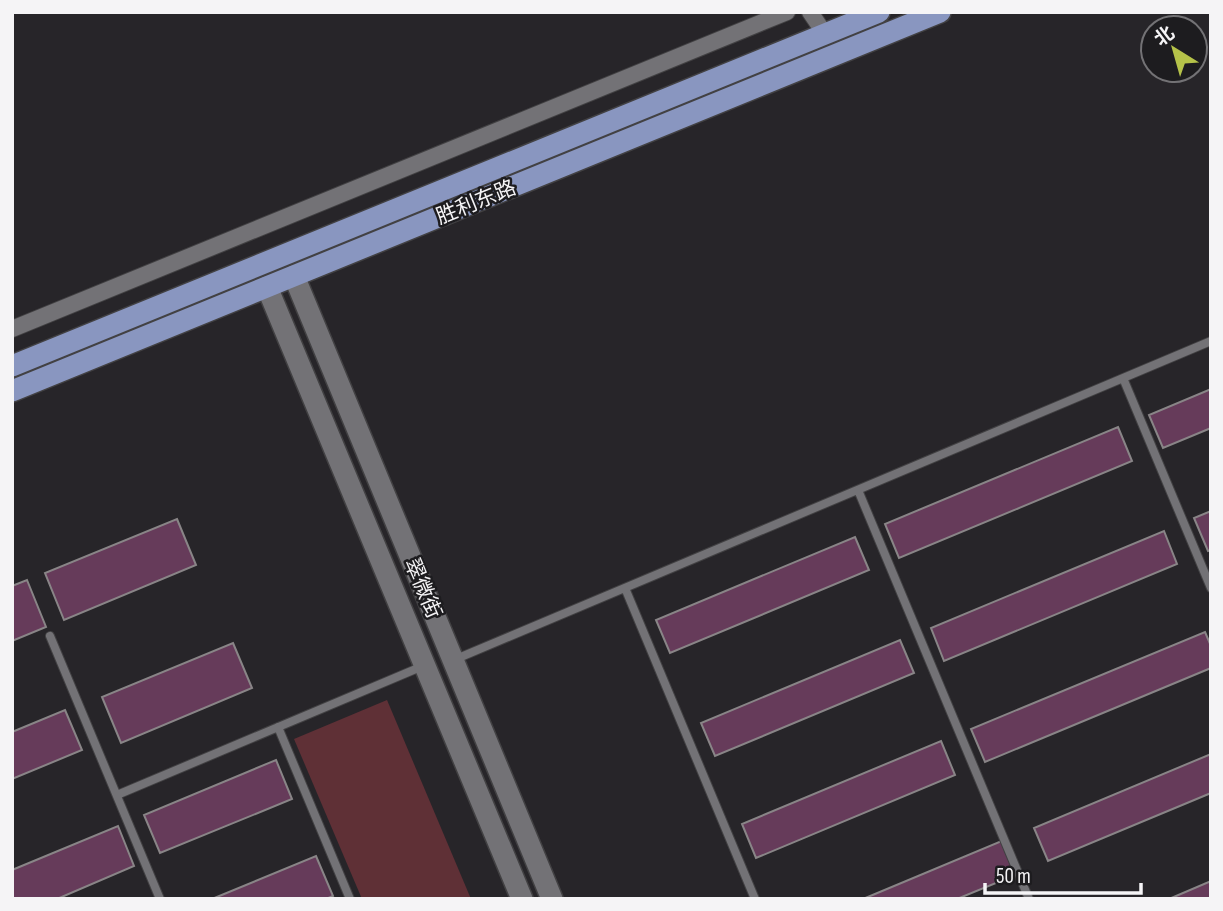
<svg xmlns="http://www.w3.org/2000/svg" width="1223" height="911" font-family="'Sofia Sans Condensed','Noto Sans SC',sans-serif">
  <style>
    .green { fill: #5f3036 }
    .building { fill: #663b5a; stroke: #898587; stroke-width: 2 }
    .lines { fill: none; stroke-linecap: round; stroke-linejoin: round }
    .lane-casing { stroke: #424143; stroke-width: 10 }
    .street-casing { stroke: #424143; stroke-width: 18 }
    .secondary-casing { stroke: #424143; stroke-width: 24 }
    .primary-casing { stroke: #424143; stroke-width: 24 }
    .lane { stroke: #737276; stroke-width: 8 }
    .street { stroke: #737276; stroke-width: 16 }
    .secondary { stroke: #737276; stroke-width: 21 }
    .primary { stroke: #8996c0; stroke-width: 21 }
    .labels { text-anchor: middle; stroke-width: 5; stroke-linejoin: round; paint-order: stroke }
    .street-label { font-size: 21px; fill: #f5f4f6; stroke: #1d1c1f }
  </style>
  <rect width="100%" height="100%" fill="#272529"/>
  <path class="green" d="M 387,700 L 471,899 L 362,899 L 294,739 Z"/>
  <path class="building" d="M 1211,389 L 1211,428 L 1163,448 L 1149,415 Z
    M 1118,427 L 1132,461 L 899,558 L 885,524 Z
    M 1211,511 L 1211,550 L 1208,551 L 1194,518 Z
    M 177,519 L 196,565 L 64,620 L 45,573 Z
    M 1164,531 L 1177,564 L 944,661 L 931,628 Z
    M 855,537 L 869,570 L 670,653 L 656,620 Z
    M 27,580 L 46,627 L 12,641 L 12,586 Z
    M 1205,632 L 1211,646 L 1211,668 L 985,762 L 971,729 Z
    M 900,640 L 914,673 L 715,756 L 701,723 Z
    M 233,643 L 252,688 L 121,743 L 102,697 Z
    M 65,710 L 82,750 L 12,779 L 12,732 Z
    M 941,741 L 955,775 L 756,858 L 742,824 Z
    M 1211,754 L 1211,793 L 1048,861 L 1034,828 Z
    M 276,760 L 292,799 L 160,853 L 144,815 Z
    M 118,826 L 134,866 L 57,899 L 12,899 L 12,870 Z
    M 1004,840 L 1018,874 L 957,899 L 863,899 Z
    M 316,856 L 333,896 L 326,899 L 212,899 Z
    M 1211,881 L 1211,899 L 1169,899 Z"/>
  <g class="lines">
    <g class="lane-casing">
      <path id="lane" d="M 1123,378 L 1211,588
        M 858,490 L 1029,899
        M 625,588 L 755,899
        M 50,636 L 160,899
        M 456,659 L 1211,341
        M 278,727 L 350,899
        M 117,795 L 423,666"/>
    </g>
    <g class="street-casing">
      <path id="street" d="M 810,12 L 825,34
        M 12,329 L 787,12"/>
    </g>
    <g class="secondary-casing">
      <path id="secondary" d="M 294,276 L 552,899
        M 267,287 L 522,899"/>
    </g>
    <g class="primary-casing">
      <path id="primary" d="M 12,366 L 879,12
        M 12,391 L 940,12"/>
    </g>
    <use href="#lane" class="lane"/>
    <use href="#street" class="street"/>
    <use href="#secondary" class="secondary"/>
    <use href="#primary" class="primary"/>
  </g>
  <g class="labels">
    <g class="street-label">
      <text transform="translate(476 202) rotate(-22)" y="7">胜利东路</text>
      <text transform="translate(423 588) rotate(67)" y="7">翠微街</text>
    </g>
  </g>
  <rect width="1223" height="911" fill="none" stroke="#f5f4f6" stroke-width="28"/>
  <g transform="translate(1174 49) rotate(323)"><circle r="33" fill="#1d1c1f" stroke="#737275" stroke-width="2"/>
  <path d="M0-5L12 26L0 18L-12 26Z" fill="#b5c249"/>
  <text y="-10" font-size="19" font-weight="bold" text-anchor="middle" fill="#f5f4f6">北</text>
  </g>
  <path d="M985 883v10h156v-10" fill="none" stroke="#f5f4f6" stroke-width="3.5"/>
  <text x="996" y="883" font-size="21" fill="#f5f4f6" stroke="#1d1c1f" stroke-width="5" paint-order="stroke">50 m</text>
</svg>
